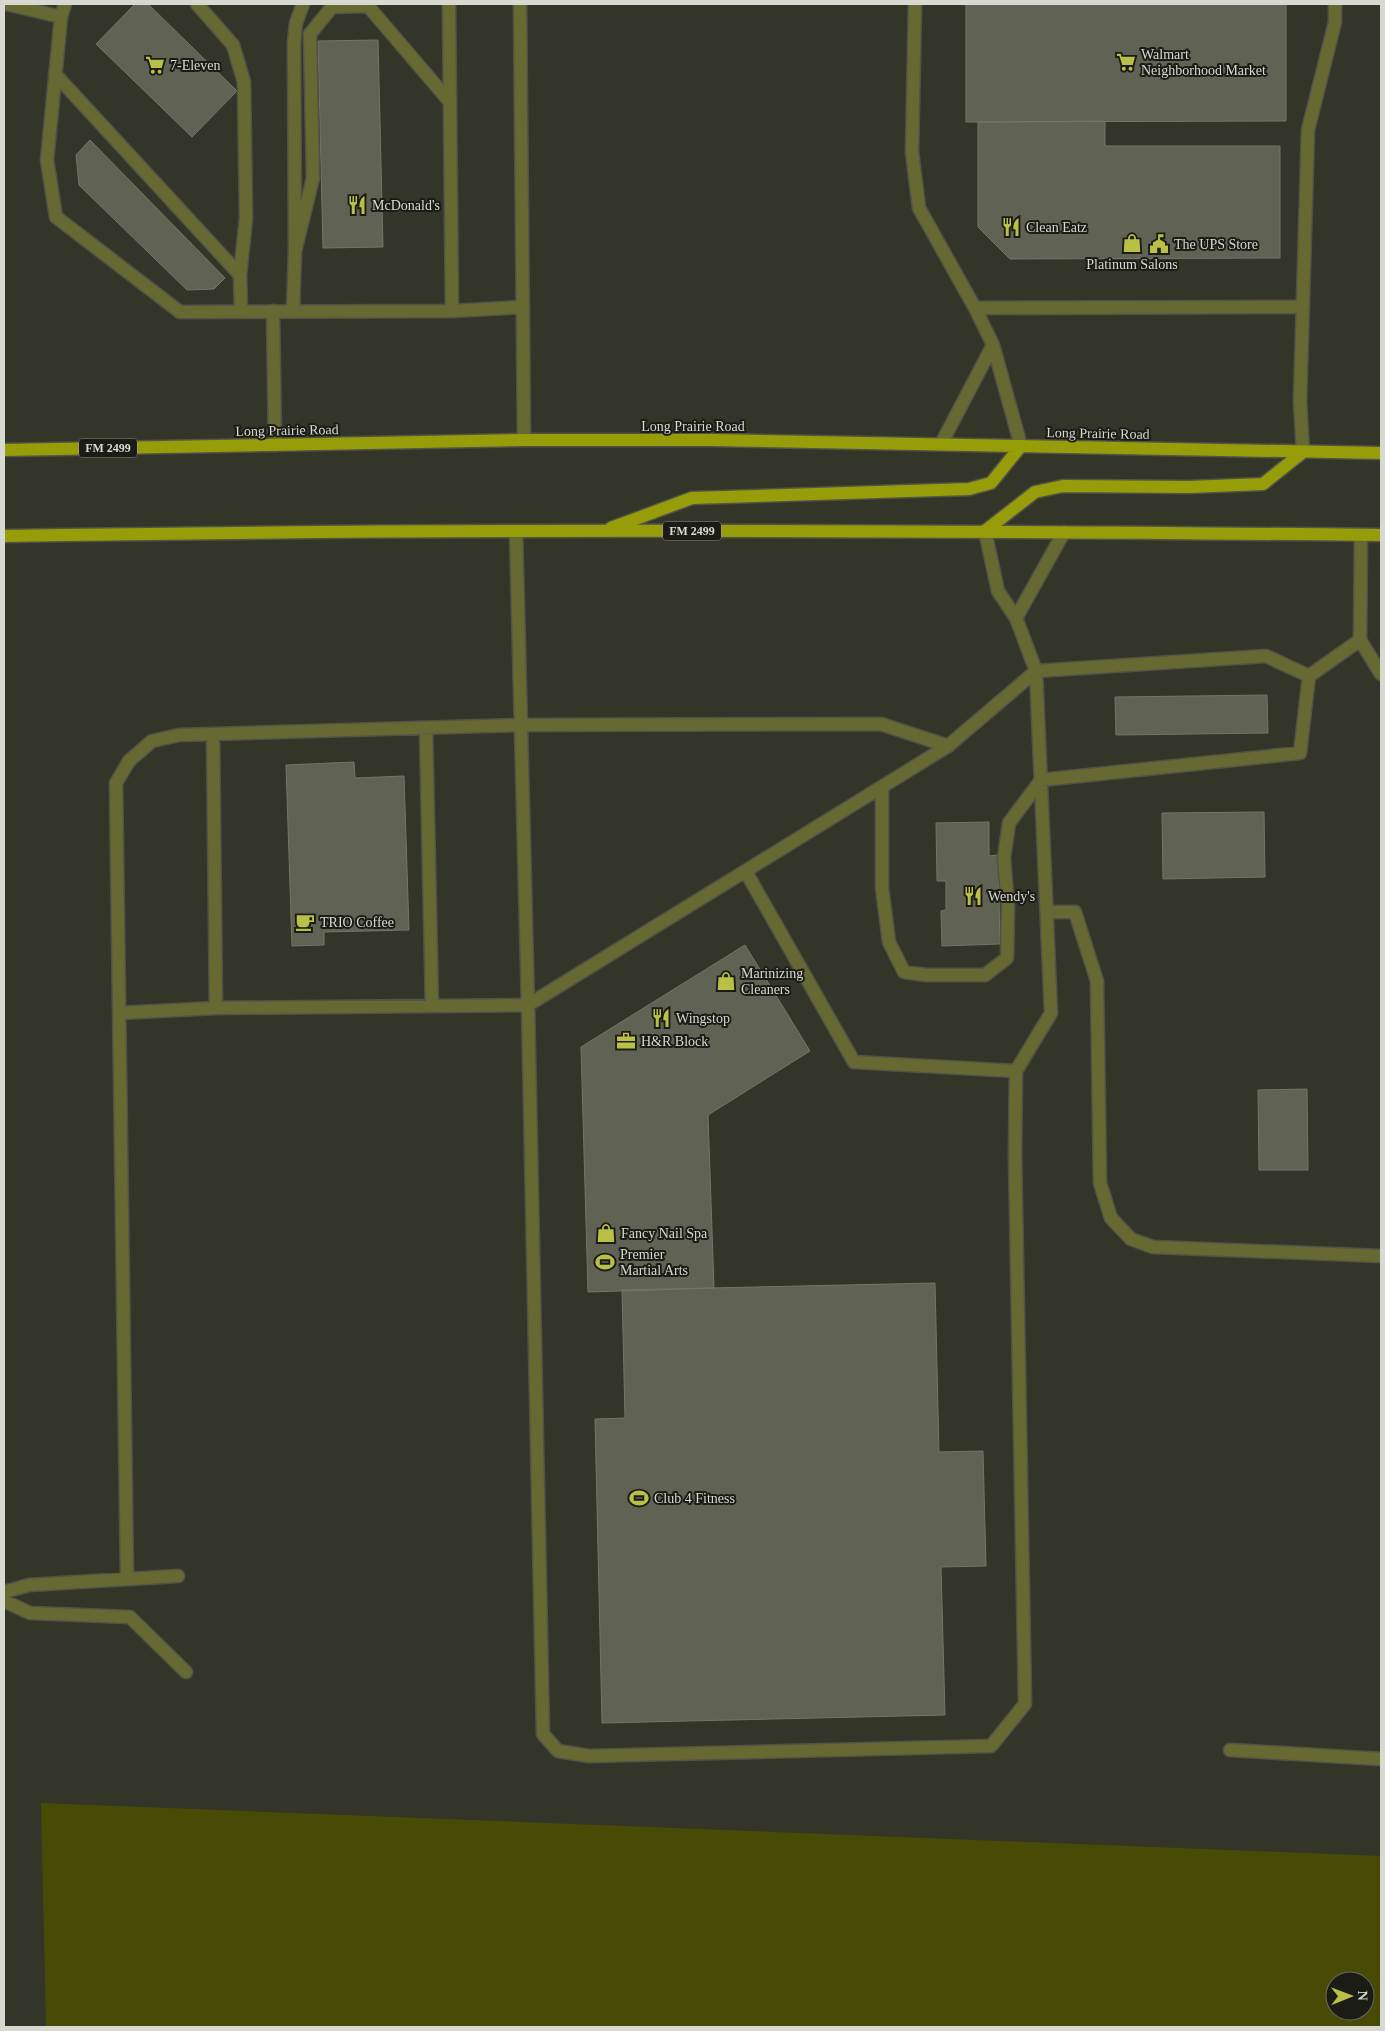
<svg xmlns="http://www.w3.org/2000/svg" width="1385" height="2031" font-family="'Times New Roman',serif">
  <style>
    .green { fill: #474b06; fill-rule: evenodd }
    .building { fill: #606254; stroke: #747668 }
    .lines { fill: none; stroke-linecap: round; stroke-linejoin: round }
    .lane-casing { stroke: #525347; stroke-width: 15 }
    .primary-casing { stroke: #525347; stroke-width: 15 }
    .lane { stroke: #666a32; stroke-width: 12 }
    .primary { stroke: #979d08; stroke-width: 12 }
    .labels { text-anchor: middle; stroke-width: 4; stroke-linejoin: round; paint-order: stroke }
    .shield { fill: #1c1c17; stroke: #a0a099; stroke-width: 1 }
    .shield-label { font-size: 12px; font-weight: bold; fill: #d8d9d1 }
    .poi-label { font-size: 14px; fill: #d8d9d1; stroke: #1c1c17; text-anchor: start }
    .street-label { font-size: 14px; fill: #d8d9d1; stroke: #1c1c17 }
  </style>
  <rect width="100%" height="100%" fill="#343529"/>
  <path class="green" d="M 41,1803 L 1381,1856 L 1381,2027 L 46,2027 ZM 1335,1981 L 1365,1981 L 1365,2011 L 1335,2011 Z"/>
  <path class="building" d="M 135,4 L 148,4 L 237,91 L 192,137 L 96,44 Z
    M 966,4 L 1286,4 L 1286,121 L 966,122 Z
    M 378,40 L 383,247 L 323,248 L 318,41 Z
    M 1105,121 L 1105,146 L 1280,146 L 1280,258 L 1010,259 L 978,227 L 978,122 Z
    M 90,140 L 225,278 L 214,289 L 187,290 L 79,185 L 76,155 Z
    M 1267,695 L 1268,733 L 1116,735 L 1115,697 Z
    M 354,762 L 355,778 L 404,776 L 409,930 L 324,932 L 324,945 L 292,946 L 286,765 Z
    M 1264,812 L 1265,877 L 1163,879 L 1162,813 Z
    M 989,822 L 989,856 L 998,855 L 1000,944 L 942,946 L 941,911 L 946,910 L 946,881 L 937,881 L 936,823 Z
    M 745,945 L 810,1051 L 708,1115 L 714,1288 L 588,1292 L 581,1047 Z
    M 1307,1089 L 1308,1170 L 1259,1170 L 1258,1090 Z
    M 935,1283 L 939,1452 L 983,1451 L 986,1566 L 941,1567 L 945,1715 L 602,1723 L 595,1419 L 625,1418 L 622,1290 Z"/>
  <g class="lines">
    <g class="lane-casing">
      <path id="lane" d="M 7,4 L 61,17 L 65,4
        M 197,4 L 233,45 L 244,82 L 246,218 L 240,275
        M 449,4 L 452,311
        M 520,4 L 524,440
        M 915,4 L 912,152 L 919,208 L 975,308 L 993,345 L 1021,446
        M 61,17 L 47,160 L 56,217 L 180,312 L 452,311 L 523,307
        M 55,74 L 240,275 L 241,311
        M 295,251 L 313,178 L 310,34 L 332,7 L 368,6 L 450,102
        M 975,308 L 1303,307
        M 273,311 L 275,445
        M 293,311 L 295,251 L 294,43 L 296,23 L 303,4
        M 941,444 L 993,345
        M 1303,452 L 1300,401 L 1308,130 L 1335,22 L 1335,4
        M 516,531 L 528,1005 L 543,1734 L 558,1751 L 589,1756 L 991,1746 L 1025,1704 L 1015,1153 L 1016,1071 L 1051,1013 L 1036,671 L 1016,618 L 998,591 L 985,531
        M 1361,535 L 1360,640 L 1381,674
        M 1016,618 L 1064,532
        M 426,728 L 432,1006
        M 213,734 L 216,1008
        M 882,788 L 882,888 L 889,942 L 904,972 L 926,975 L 985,975 L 1007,958 L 1008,907 L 1004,858 L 1009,823 L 1041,780 L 1300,753 L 1309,676 L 1360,640
        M 746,872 L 854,1062 L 1016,1071
        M 1047,912 L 1075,912 L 1097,981 L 1100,1183 L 1111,1218 L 1131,1239 L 1153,1247 L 1381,1256
        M 119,1013 L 216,1008 L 528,1005 L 948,746 L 1036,671 L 1266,656 L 1309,676
        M 127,1578 L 116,783 L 129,761 L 152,741 L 179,735 L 520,725 L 881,724 L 948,746
        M 4,1592 L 29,1585 L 178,1576
        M 4,1601 L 30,1613 L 130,1617 L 186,1672
        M 1230,1750 L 1381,1759"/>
    </g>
    <g class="primary-casing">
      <path id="primary" d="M 4,450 L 524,440 L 713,440 L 1381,453
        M 611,528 L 692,498 L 969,489 L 991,483 L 1021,446
        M 985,531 L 1035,492 L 1063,486 L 1189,487 L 1263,484 L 1303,452
        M 4,536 C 463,528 922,530 1381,535"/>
    </g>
    <use href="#lane" class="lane"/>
    <use href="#primary" class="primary"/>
  </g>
  <defs>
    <g id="supermarket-bare" transform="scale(1.5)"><path d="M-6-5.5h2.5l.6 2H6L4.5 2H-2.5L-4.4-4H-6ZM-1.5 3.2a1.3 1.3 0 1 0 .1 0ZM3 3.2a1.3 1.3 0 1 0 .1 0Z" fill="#b9c046" stroke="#1c1c17" stroke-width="2.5" paint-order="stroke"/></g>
    <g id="restaurant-bare" transform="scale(1.5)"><path d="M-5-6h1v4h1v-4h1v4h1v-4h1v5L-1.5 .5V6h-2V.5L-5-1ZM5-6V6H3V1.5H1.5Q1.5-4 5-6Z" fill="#b9c046" stroke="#1c1c17" stroke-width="2.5" paint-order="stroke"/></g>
    <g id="shop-bare" transform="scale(1.5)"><path d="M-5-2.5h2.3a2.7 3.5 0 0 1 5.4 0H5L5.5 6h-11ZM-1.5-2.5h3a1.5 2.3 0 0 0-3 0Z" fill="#b9c046" stroke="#1c1c17" stroke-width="2.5" paint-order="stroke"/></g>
    <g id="civic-bare" transform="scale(1.5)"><path d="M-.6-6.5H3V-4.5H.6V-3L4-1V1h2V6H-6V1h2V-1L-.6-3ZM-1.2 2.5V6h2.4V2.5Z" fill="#b9c046" stroke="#1c1c17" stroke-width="2.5" paint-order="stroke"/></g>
    <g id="cafe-bare" transform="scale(1.5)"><path d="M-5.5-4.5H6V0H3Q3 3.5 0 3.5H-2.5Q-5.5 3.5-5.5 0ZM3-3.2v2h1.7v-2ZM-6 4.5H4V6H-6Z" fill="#b9c046" stroke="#1c1c17" stroke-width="2.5" paint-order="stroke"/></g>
    <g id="office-bare" transform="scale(1.5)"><path d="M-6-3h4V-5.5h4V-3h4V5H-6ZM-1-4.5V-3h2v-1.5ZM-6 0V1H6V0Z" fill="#b9c046" stroke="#1c1c17" stroke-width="2.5" paint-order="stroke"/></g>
    <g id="stadium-bare" transform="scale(1.5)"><path d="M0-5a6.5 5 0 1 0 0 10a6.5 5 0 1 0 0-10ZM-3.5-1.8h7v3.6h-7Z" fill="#b9c046" stroke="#1c1c17" stroke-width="2.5" paint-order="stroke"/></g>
  </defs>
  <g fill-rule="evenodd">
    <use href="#supermarket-bare" x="1126" y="62"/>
    <use href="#supermarket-bare" x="155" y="65"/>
    <use href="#restaurant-bare" x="357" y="205"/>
    <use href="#restaurant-bare" x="1011" y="227"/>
    <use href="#shop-bare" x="1132" y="243"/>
    <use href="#civic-bare" x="1159" y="244"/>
    <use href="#restaurant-bare" x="973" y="896"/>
    <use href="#cafe-bare" x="305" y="922"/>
    <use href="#shop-bare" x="726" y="981"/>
    <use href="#restaurant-bare" x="661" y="1018"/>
    <use href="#office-bare" x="626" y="1041"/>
    <use href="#shop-bare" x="606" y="1233"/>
    <use href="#stadium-bare" x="605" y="1262"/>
    <use href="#stadium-bare" x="639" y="1498"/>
  </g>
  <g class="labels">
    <g class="shield">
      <rect x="79" y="438.5" width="58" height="19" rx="4"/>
      <rect x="663" y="521.5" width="58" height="19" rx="4"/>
    </g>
    <g class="shield-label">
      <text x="108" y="452">FM 2499</text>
      <text x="692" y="535">FM 2499</text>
    </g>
    <g class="poi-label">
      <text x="1141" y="59">Walmart<tspan x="1141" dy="16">Neighborhood Market</tspan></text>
      <text x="170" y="70">7-Eleven</text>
      <text x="372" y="210">McDonald's</text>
      <text x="1026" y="232">Clean Eatz</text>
      <text x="1174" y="249">The UPS Store</text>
      <text x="1132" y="269" text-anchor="middle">Platinum Salons</text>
      <text x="988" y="901">Wendy's</text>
      <text x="320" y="927">TRIO Coffee</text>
      <text x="741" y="978">Marinizing<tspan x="741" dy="16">Cleaners</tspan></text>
      <text x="676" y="1023">Wingstop</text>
      <text x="641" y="1046">H&amp;R Block</text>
      <text x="621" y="1238">Fancy Nail Spa</text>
      <text x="620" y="1259">Premier<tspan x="620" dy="16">Martial Arts</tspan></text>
      <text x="654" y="1503">Club 4 Fitness</text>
    </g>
    <g class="street-label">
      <text x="693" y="431">Long Prairie Road</text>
      <text transform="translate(287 430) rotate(-1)" y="5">Long Prairie Road</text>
      <text transform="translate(1098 433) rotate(1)" y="5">Long Prairie Road</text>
    </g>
  </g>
  <rect width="1385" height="2031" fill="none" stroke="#d8d9d1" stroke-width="10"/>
  <g transform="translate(1350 1996) rotate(89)"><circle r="24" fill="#1c1c17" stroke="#676861"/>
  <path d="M0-4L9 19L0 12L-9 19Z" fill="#b9c046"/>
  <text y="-8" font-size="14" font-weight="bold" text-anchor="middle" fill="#d8d9d1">N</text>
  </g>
</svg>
